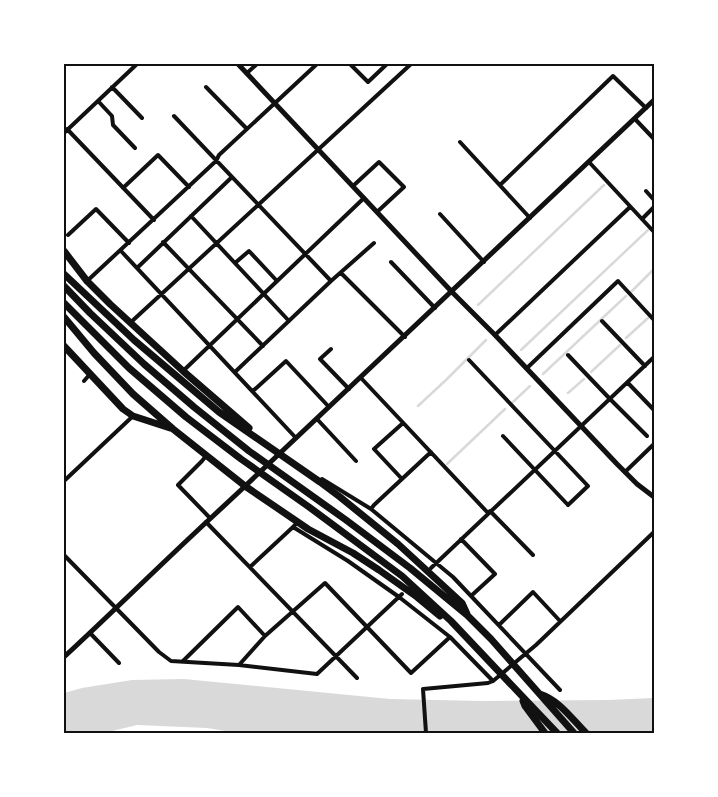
<svg xmlns="http://www.w3.org/2000/svg" width="718" height="797" font-family="'Fira Sans',sans-serif">
  <style>
    .water { fill: #d9d9d9 }
    .lines { fill: none; stroke-linecap: round; stroke-linejoin: round }
    .stream { stroke: #d9d9d9; stroke-width: 2.5 }
    .minor { stroke: #111; stroke-width: 4 }
    .tertiary { stroke: #111; stroke-width: 5 }
    .trunk { stroke: #111; stroke-width: 7 }
    .neatline { fill: none; stroke: #111; stroke-width: 2 }
  </style>
  <rect width="100%" height="100%" fill="#fff"/>
  <path class="water" d="M 184,679 L 390,699 L 482,701 L 608,700 L 654,698 L 654,733 L 238,733 L 207,728 L 137,725 L 104,733 L 64,733 L 64,693 L 82,688 L 132,680 Z"/>
  <g class="lines">
    <path class="stream" d="M 631,292 L 654,269
      M 478,305 L 604,185
      M 652,314 L 654,312
      M 626,338 L 648,318
      M 521,350 L 648,230
      M 591,372 L 620,345
      M 543,374 L 626,296
      M 568,393 L 584,379
      M 512,403 L 530,386
      M 418,406 L 446,380 L 486,340
      M 447,464 L 505,409"/>
    <path class="minor" d="M 350,64 L 368,82 L 387,64
      M 247,73 L 257,64
      M 112,87 L 142,118
      M 206,87 L 247,129
      M 98,101 L 112,116 L 113,125 L 135,148
      M 174,116 L 331,281
      M 635,119 L 654,139
      M 67,129 L 154,220
      M 64,133 L 137,64
      M 460,142 L 530,218
      M 589,162 L 654,232
      M 500,185 L 613,76 L 646,108
      M 353,186 L 379,162 L 404,187 L 377,212
      M 123,188 L 158,155 L 189,187
      M 646,191 L 654,200
      M 440,214 L 484,262
      M 191,216 L 289,321
      M 642,219 L 654,207
      M 68,235 L 96,209 L 129,243
      M 163,242 L 263,346
      M 121,251 L 296,438
      M 391,262 L 435,308
      M 235,263 L 249,251 L 277,281
      M 137,268 L 232,177
      M 341,273 L 405,337
      M 86,282 L 216,161 L 219,155 L 317,64
      M 602,321 L 645,366
      M 130,323 L 411,64
      M 495,335 L 630,207
      M 331,349 L 320,359 L 349,389
      M 568,355 L 610,399 L 647,436
      M 469,360 L 588,486 L 568,505 L 503,436
      M 527,368 L 618,281 L 654,320
      M 183,371 L 364,198
      M 235,372 L 331,281 L 374,243
      M 361,378 L 488,513
      M 84,381 L 90,374
      M 628,383 L 654,410
      M 253,391 L 286,361 L 329,407
      M 317,419 L 356,461
      M 206,456 L 202,461 L 178,485 L 210,518
      M 625,472 L 654,444
      M 402,479 L 374,449 L 403,423
      M 64,481 L 133,416
      M 320,481 L 322,479 L 371,509 L 453,577 L 560,690
      M 371,509 L 374,505 L 431,452
      M 490,511 L 533,555
      M 206,522 L 357,678
      M 298,522 L 293,527 L 348,561 L 399,597 L 450,637 L 493,681
      M 461,539 L 495,574 L 471,596
      M 64,555 L 159,652 L 171,661 L 239,665 L 317,674 L 402,594
      M 250,567 L 293,527
      M 431,568 L 654,357
      M 499,625 L 533,592 L 560,621
      M 90,633 L 119,663
      M 183,661 L 238,607 L 265,636
      M 239,665 L 265,636 L 325,583 L 411,673 L 450,637
      M 426,733 L 423,689 L 488,683 L 493,681 L 536,645 L 654,532"/>
    <path class="tertiary" d="M 238,64 L 452,292 L 495,335 L 617,464 L 637,484 L 654,497
      M 64,657 C 114,611 162,563 212,517 C 360,379 507,240 654,100"/>
    <path class="trunk" d="M 64,251 L 87,281 L 110,304 L 183,371 L 249,428
      M 64,274 L 134,340 L 219,412 L 320,482 L 340,497 L 398,544 L 462,603 L 467,614
      M 64,286 L 90,313 L 144,364 L 194,407 L 249,451 L 346,520 L 410,568 L 467,615 L 491,639 L 574,733
      M 64,303 L 129,368 L 186,417 L 241,459 L 309,507 L 402,576 L 451,621 L 557,733
      M 64,317 L 94,353 L 133,394 L 173,429 L 245,486 L 308,529 L 353,553 L 379,570 L 417,597 L 440,616
      M 64,346 L 123,409 L 133,416 L 170,428
      M 540,694 C 559,700 572,719 586,733
      M 523,701 L 525,706 L 545,733"/>
  </g>
  <rect width="718" height="797" fill="none" stroke="#ffffff" stroke-width="130"/>
  <rect x="65" y="65" width="588" height="667" class="neatline"/>
</svg>
